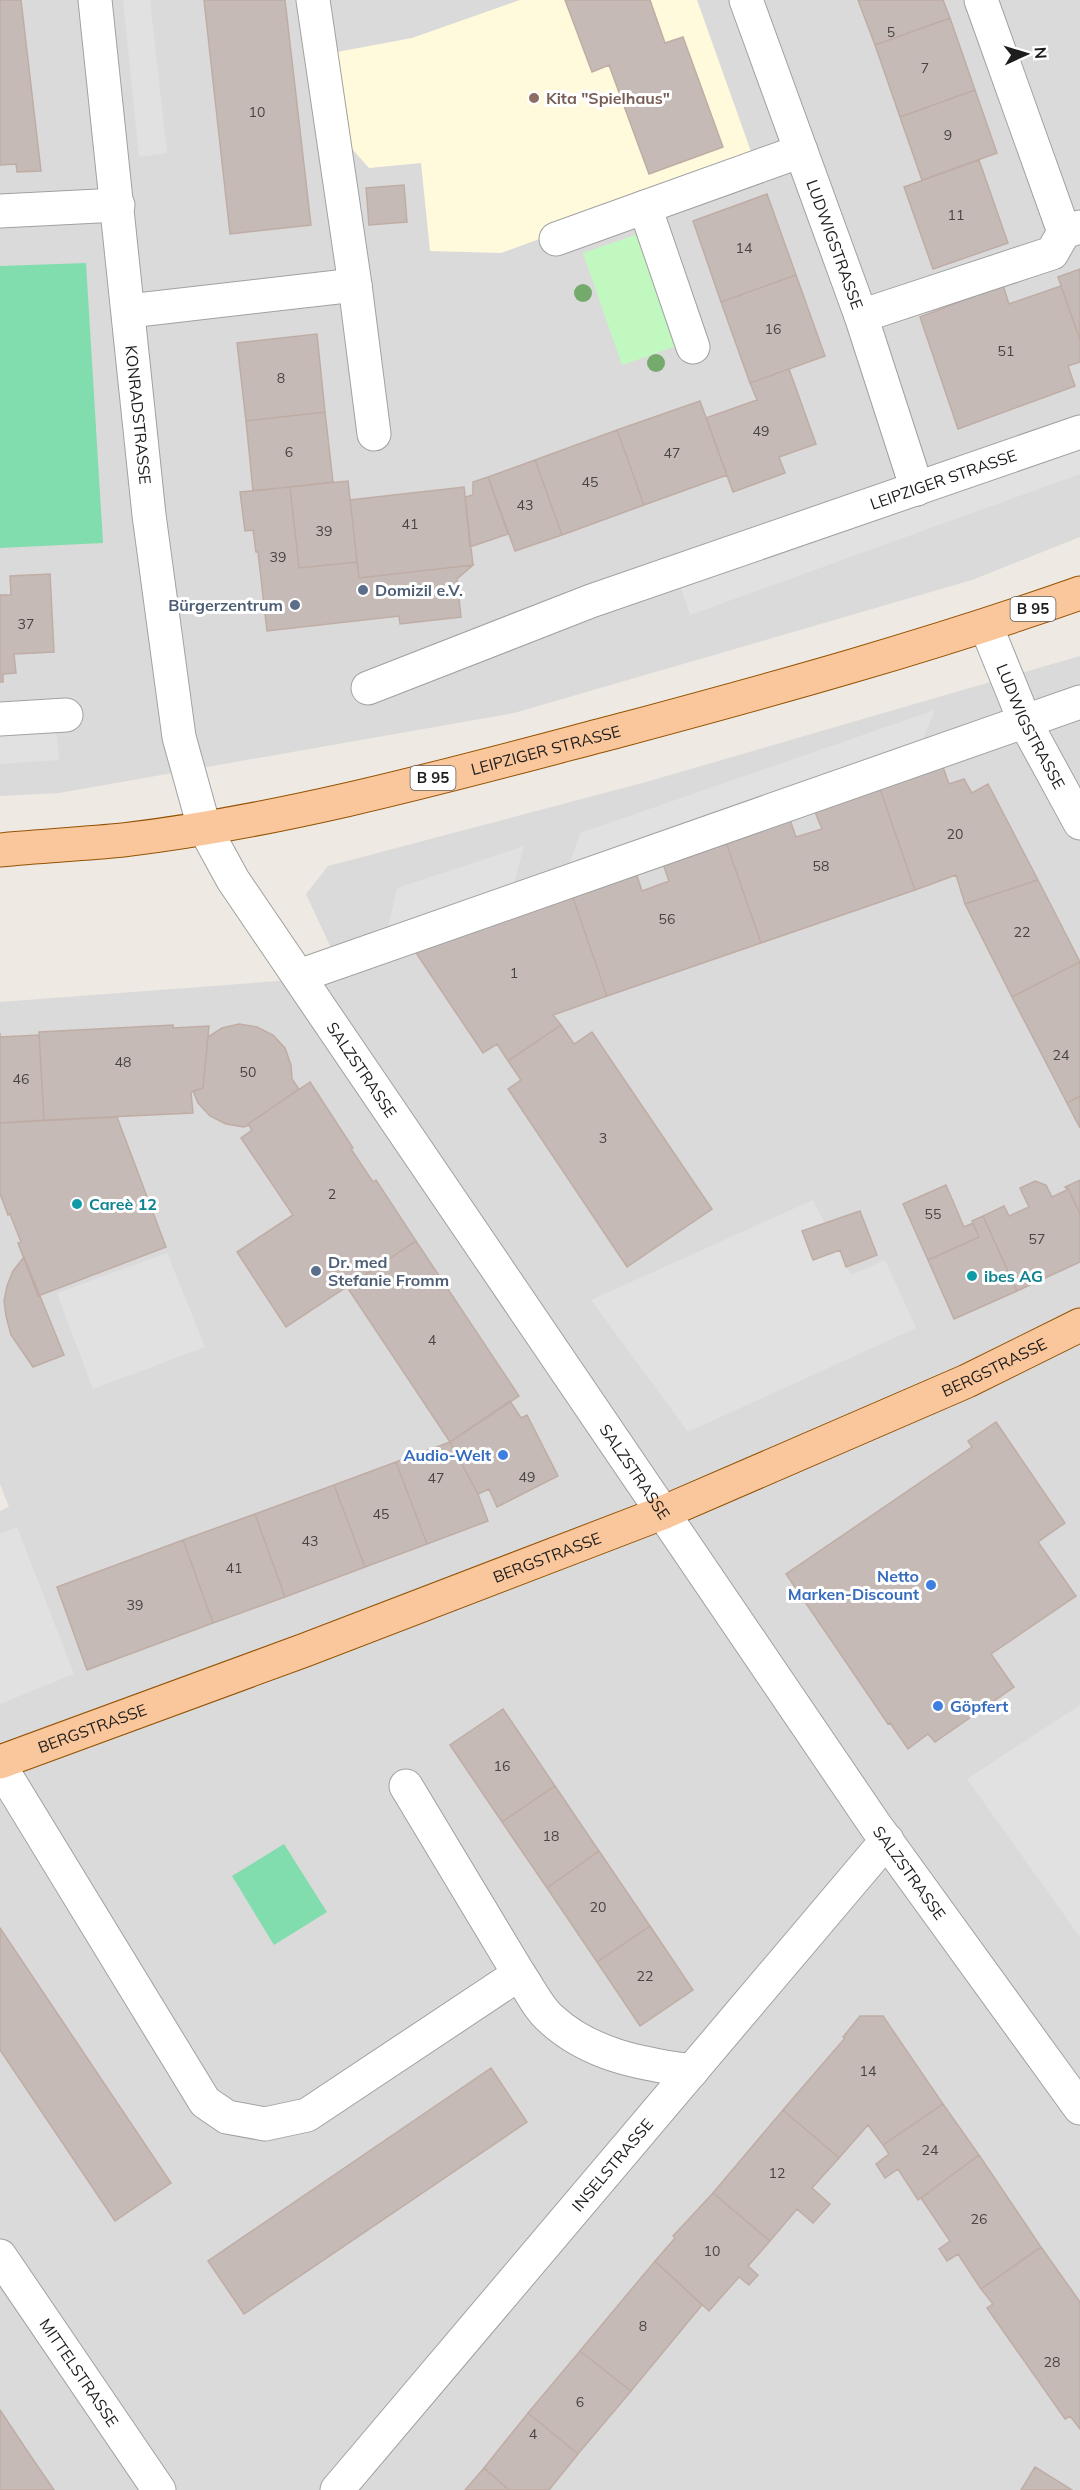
<svg xmlns="http://www.w3.org/2000/svg" width="1080" height="2490" font-family="Mulish,sans-serif">
  <style>
    .residential { fill: #dbdada }
    .education { fill: #fffadb }
    .park { fill: #c1f8bf }
    .pitch { fill: #81ddae }
    .parking { fill: #e1e1e1 }
    .building { fill: #c5bab6; stroke: #bfada5; stroke-width: 1.5 }
    .lines { fill: none; stroke-linecap: round; stroke-linejoin: round }
    .minor-casing { stroke: #a1a1a1; stroke-width: 35 }
    .major-casing { stroke: #935202; stroke-width: 35 }
    .minor { stroke: #fff; stroke-width: 33 }
    .major { stroke: #fac69b; stroke-width: 33 }
    .tree { fill: #74ab6c }
    .education-dot { fill: #8d6e63; stroke: #fff; stroke-width: 2 }
    .service-dot { fill: #5c6f8a; stroke: #fff; stroke-width: 2 }
    .culture-dot { fill: #0f9aa8; stroke: #fff; stroke-width: 2 }
    .shop-dot { fill: #3f7fe0; stroke: #fff; stroke-width: 2 }
    .labels { text-anchor: middle; stroke-width: 6; stroke-linejoin: round; paint-order: stroke }
    .number-label { font-size: 14px; fill: #474443 }
    .shield { fill: #fff; stroke: #616161; stroke-width: 1.5 }
    .shield-label { font-size: 15px; font-weight: bold; fill: #1d1d1d }
    .education-label { font-size: 16px; font-weight: bold; fill: #785e54; stroke: #fff; text-anchor: start }
    .street-label { font-size: 16px; fill: #1d1d1d; stroke: #fff }
    .service-label { font-size: 16px; font-weight: bold; fill: #4e5e75; stroke: #fff; text-anchor: start }
    .culture-label { font-size: 16px; font-weight: bold; fill: #0d838f; stroke: #fff; text-anchor: start }
    .shop-label { font-size: 16px; font-weight: bold; fill: #366cbe; stroke: #fff; text-anchor: end }
  </style>
  <rect width="100%" height="100%" fill="#eee9e2"/>
  <path class="residential" d="M 0,0 L 1080,0 L 1080,537 L 972,580 L 514,713 L 59,793 L 0,796 Z
    M 1080,656 L 1080,2490 L 0,2490 L 0,1511 L 9,1507 L 0,1484 L 0,1002 L 344,976 L 306,894 L 328,866 L 646,782 Z"/>
  <path class="education" d="M 520,0 L 697,0 L 754,160 L 501,253 L 430,251 L 421,163 L 369,168 L 346,142 L 326,54 L 412,38 Z"/>
  <path class="park" d="M 638,234 L 677,346 L 622,365 L 583,253 Z"/>
  <path class="pitch" d="M 86,263 L 103,543 L 0,548 L 0,266 Z
    M 284,1844 L 327,1912 L 274,1945 L 232,1876 Z"/>
  <path class="parking" d="M 123,0 L 150,0 L 167,153 L 139,157 Z
    M 1080,443 L 1080,474 L 690,615 L 680,585 Z
    M 935,710 L 920,747 L 568,868 L 580,833 Z
    M 56,729 L 59,760 L 0,764 L 0,733 Z
    M 524,846 L 509,903 L 384,946 L 397,888 Z
    M 813,1200 L 851,1275 L 885,1260 L 916,1328 L 688,1432 L 591,1300 Z
    M 167,1253 L 205,1347 L 93,1389 L 57,1293 Z
    M 17,1527 L 74,1674 L 0,1704 L 0,1534 Z
    M 1080,1705 L 1080,1937 L 967,1779 Z"/>
  <path class="building" d="M 0,0 L 21,0 L 41,171 L 17,172 L 16,164 L 0,165 Z
    M 204,0 L 285,0 L 311,225 L 230,234 Z
    M 565,0 L 650,0 L 665,43 L 683,37 L 723,147 L 649,174 L 609,65 L 592,72 Z
    M 858,0 L 943,0 L 950,18 L 875,45 Z
    M 950,18 L 975,90 L 900,117 L 875,45 Z
    M 975,90 L 997,153 L 922,180 L 900,117 Z
    M 979,160 L 1008,243 L 933,269 L 904,187 Z
    M 404,185 L 407,222 L 369,225 L 366,188 Z
    M 767,194 L 796,275 L 721,302 L 693,221 Z
    M 1080,269 L 1080,340 L 1058,277 Z
    M 796,275 L 825,356 L 750,383 L 721,302 Z
    M 1003,285 L 1009,304 L 1061,286 L 1080,340 L 1080,362 L 1068,366 L 1075,386 L 958,429 L 920,317 Z
    M 317,334 L 325,412 L 246,421 L 237,343 Z
    M 789,369 L 816,444 L 779,457 L 785,473 L 733,492 L 706,418 L 757,400 L 750,383 Z
    M 700,401 L 727,475 L 644,505 L 617,430 Z
    M 325,412 L 333,482 L 253,491 L 246,421 Z
    M 617,430 L 644,505 L 562,535 L 535,460 Z
    M 535,460 L 562,535 L 515,551 L 488,477 Z
    M 488,477 L 508,534 L 470,547 L 465,497 L 473,495 L 473,482 Z
    M 348,481 L 357,562 L 299,568 L 290,487 Z
    M 290,487 L 299,568 L 357,562 L 359,578 L 473,565 L 457,579 L 461,617 L 400,624 L 399,616 L 267,631 L 258,552 L 256,552 L 253,530 L 245,531 L 240,492 Z
    M 464,487 L 473,565 L 359,578 L 350,500 Z
    M 50,574 L 54,652 L 14,654 L 16,673 L 3,674 L 3,682 L 0,682 L 0,595 L 11,595 L 10,576 Z
    M 943,767 L 949,784 L 964,779 L 972,793 L 988,784 L 1038,880 L 965,904 L 956,875 L 915,890 L 880,789 Z
    M 880,789 L 915,890 L 761,943 L 726,842 L 790,820 L 796,837 L 822,829 L 815,812 Z
    M 726,842 L 761,943 L 607,996 L 572,895 L 636,873 L 642,891 L 669,881 L 663,864 Z
    M 1038,880 L 1080,962 L 1012,997 L 965,904 Z
    M 572,895 L 607,996 L 553,1015 L 561,1025 L 508,1061 L 497,1044 L 483,1053 L 414,950 Z
    M 1080,962 L 1080,1096 L 1067,1103 L 1012,997 Z
    M 239,1024 L 257,1027 L 273,1035 L 285,1048 L 291,1065 L 292,1079 L 299,1089 L 248,1124 L 249,1125 L 244,1127 L 226,1124 L 210,1116 L 198,1103 L 193,1091 L 203,1088 L 208,1037 L 222,1028 Z
    M 173,1025 L 173,1028 L 209,1026 L 203,1088 L 191,1092 L 193,1113 L 44,1120 L 39,1032 Z
    M 561,1025 L 574,1044 L 592,1032 L 712,1209 L 627,1267 L 508,1089 L 521,1080 L 508,1061 Z
    M 0,1033 L 0,1037 L 39,1035 L 44,1120 L 0,1123 Z
    M 310,1082 L 353,1148 L 351,1149 L 373,1182 L 376,1180 L 416,1241 L 286,1327 L 237,1252 L 293,1215 L 241,1138 L 252,1130 L 248,1124 Z
    M 1080,1096 L 1080,1128 L 1067,1103 Z
    M 117,1117 L 166,1247 L 38,1296 L 18,1243 L 21,1242 L 10,1214 L 8,1215 L 0,1194 L 0,1123 Z
    M 1080,1180 L 1080,1214 L 1067,1186 Z
    M 1035,1181 L 1046,1185 L 1052,1197 L 1067,1190 L 1065,1187 L 1067,1186 L 1080,1214 L 1080,1262 L 1017,1291 L 983,1216 L 1004,1206 L 1009,1216 L 1029,1207 L 1020,1188 Z
    M 946,1185 L 964,1227 L 973,1223 L 979,1237 L 928,1260 L 903,1204 Z
    M 860,1211 L 877,1255 L 846,1267 L 840,1250 L 813,1260 L 802,1231 Z
    M 983,1216 L 1017,1291 L 954,1319 L 928,1260 L 979,1237 L 972,1221 Z
    M 416,1241 L 519,1396 L 450,1442 L 347,1287 Z
    M 24,1257 L 64,1355 L 33,1367 L 11,1335 L 6,1316 L 4,1301 L 7,1286 L 13,1271 Z
    M 510,1401 L 521,1418 L 527,1415 L 558,1476 L 497,1507 L 489,1489 L 478,1494 L 450,1442 Z
    M 996,1422 L 1065,1523 L 1038,1542 L 1076,1596 L 991,1654 L 1014,1687 L 935,1742 L 928,1734 L 908,1749 L 890,1723 L 888,1724 L 786,1574 L 972,1447 L 968,1441 Z
    M 450,1442 L 478,1494 L 488,1521 L 427,1544 L 396,1462 Z
    M 396,1462 L 427,1544 L 365,1567 L 334,1485 Z
    M 334,1485 L 365,1567 L 285,1597 L 255,1514 Z
    M 255,1514 L 285,1597 L 213,1623 L 183,1540 Z
    M 183,1540 L 213,1623 L 87,1670 L 57,1587 Z
    M 503,1709 L 555,1786 L 502,1822 L 450,1745 Z
    M 555,1786 L 599,1851 L 547,1888 L 502,1822 Z
    M 599,1851 L 650,1926 L 597,1962 L 547,1888 Z
    M 650,1926 L 693,1990 L 640,2026 L 597,1962 Z
    M 0,1928 L 171,2183 L 115,2221 L 0,2050 Z
    M 860,2016 L 883,2016 L 943,2104 L 883,2145 L 868,2125 L 839,2158 L 783,2110 L 845,2038 L 843,2037 Z
    M 491,2068 L 527,2122 L 244,2314 L 208,2261 Z
    M 943,2104 L 979,2155 L 918,2200 L 898,2169 L 885,2178 L 876,2164 L 889,2154 L 883,2145 Z
    M 783,2110 L 839,2158 L 812,2188 L 830,2204 L 813,2223 L 797,2209 L 770,2241 L 713,2193 Z
    M 979,2155 L 1041,2247 L 981,2289 L 958,2254 L 947,2261 L 939,2249 L 950,2241 L 921,2198 Z
    M 713,2193 L 770,2241 L 748,2266 L 758,2275 L 749,2285 L 739,2277 L 709,2311 L 655,2261 L 675,2238 L 673,2236 Z
    M 1041,2247 L 1080,2302 L 1080,2429 L 1070,2416 L 1065,2419 L 987,2308 L 993,2304 L 981,2289 Z
    M 655,2261 L 702,2305 L 631,2391 L 580,2351 Z
    M 580,2351 L 631,2391 L 578,2454 L 528,2413 Z
    M 0,2410 L 30,2455 L 54,2490 L 0,2490 Z
    M 528,2413 L 578,2454 L 549,2490 L 509,2490 L 484,2468 Z
    M 1035,2467 L 1072,2490 L 1021,2490 Z
    M 484,2468 L 509,2490 L 465,2490 Z"/>
  <g class="lines">
    <g class="minor-casing">
      <g id="minor">
        <path id="s1" d="M 95,0 L 149,515 L 179,737 L 204,827 L 233,880 L 875,1825 L 1080,2108"/>
        <path d="M 313,0 L 355,285 L 374,434"/>
        <path id="s2" d="M 746,0 L 861,316 L 917,489"/>
        <path d="M 981,0 L 1064,232"/>
        <path d="M 0,211 L 118,205"/>
        <path d="M 556,239 L 645,207"/>
        <path d="M 129,311 L 355,285"/>
        <path d="M 861,316 L 1052,253 L 1064,232 L 1080,227"/>
        <path d="M 693,347 L 645,207 L 801,151"/>
        <path id="s3" d="M 986,626 L 1025,722 L 1080,823"/>
        <path id="s4" d="M 368,688 L 591,601 L 1080,432"/>
        <path d="M 0,719 L 66,715"/>
        <path d="M 299,976 L 1080,702"/>
        <path d="M 0,1766 L 205,2102 L 227,2117 L 265,2124 L 307,2115 L 519,1974 L 406,1786"/>
        <path d="M 519,1974 C 529,1988 538,2008 551,2019 C 590,2055 642,2064 692,2071"/>
        <path id="s5" d="M 0,2256 L 159,2490"/>
        <path id="s6" d="M 337,2490 L 887,1840"/>
      </g>
    </g>
    <g class="major-casing">
      <g id="major">
        <path id="s7" d="M 0,850 C 41,846 82,844 123,840 C 291,820 461,772 625,729 C 778,688 930,646 1080,593"/>
        <path id="s8" d="M 0,1762 L 305,1650 L 662,1513 L 967,1381 L 1080,1325"/>
      </g>
    </g>
    <use href="#minor" class="minor"/>
    <use href="#major" class="major"/>
  </g>
  <g class="tree">
    <circle cx="583" cy="293" r="9"/>
    <circle cx="656" cy="363" r="9"/>
  </g>
  <circle class="education-dot" cx="534" cy="98" r="6"/>
  <g class="service-dot">
    <circle cx="363" cy="590" r="6"/>
    <circle cx="295" cy="605" r="6"/>
    <circle cx="316" cy="1271" r="6"/>
  </g>
  <g class="culture-dot">
    <circle cx="77" cy="1204" r="6"/>
    <circle cx="972" cy="1276" r="6"/>
  </g>
  <g class="shop-dot">
    <circle cx="503" cy="1455" r="6"/>
    <circle cx="931" cy="1585" r="6"/>
    <circle cx="938" cy="1706" r="6"/>
  </g>
  <g class="labels">
    <g class="number-label">
      <text x="891" y="37">5</text>
      <text x="925" y="73">7</text>
      <text x="257" y="117">10</text>
      <text x="948" y="140">9</text>
      <text x="956" y="220">11</text>
      <text x="744" y="253">14</text>
      <text x="773" y="334">16</text>
      <text x="1006" y="356">51</text>
      <text x="281" y="383">8</text>
      <text x="761" y="436">49</text>
      <text x="289" y="457">6</text>
      <text x="672" y="458">47</text>
      <text x="590" y="487">45</text>
      <text x="525" y="510">43</text>
      <text x="410" y="529">41</text>
      <text x="324" y="536">39</text>
      <text x="278" y="562">39</text>
      <text x="26" y="629">37</text>
      <text x="955" y="839">20</text>
      <text x="821" y="871">58</text>
      <text x="667" y="924">56</text>
      <text x="1022" y="937">22</text>
      <text x="514" y="978">1</text>
      <text x="1061" y="1060">24</text>
      <text x="123" y="1067">48</text>
      <text x="248" y="1077">50</text>
      <text x="21" y="1084">46</text>
      <text x="603" y="1143">3</text>
      <text x="332" y="1199">2</text>
      <text x="933" y="1219">55</text>
      <text x="1037" y="1244">57</text>
      <text x="432" y="1345">4</text>
      <text x="527" y="1482">49</text>
      <text x="436" y="1483">47</text>
      <text x="381" y="1519">45</text>
      <text x="310" y="1546">43</text>
      <text x="234" y="1573">41</text>
      <text x="135" y="1610">39</text>
      <text x="502" y="1771">16</text>
      <text x="551" y="1841">18</text>
      <text x="598" y="1912">20</text>
      <text x="645" y="1981">22</text>
      <text x="868" y="2076">14</text>
      <text x="930" y="2155">24</text>
      <text x="777" y="2178">12</text>
      <text x="979" y="2224">26</text>
      <text x="712" y="2256">10</text>
      <text x="643" y="2331">8</text>
      <text x="1052" y="2367">28</text>
      <text x="580" y="2407">6</text>
      <text x="533" y="2439">4</text>
    </g>
    <g class="shield">
      <rect x="1010.5" y="597" width="45" height="24" rx="4.5"/>
      <rect x="410.5" y="766" width="45" height="24" rx="4.5"/>
    </g>
    <g class="shield-label">
      <text x="1033" y="614">B 95</text>
      <text x="433" y="783">B 95</text>
    </g>
    <g class="education-label">
      <text x="546" y="104">Kita "Spielhaus"</text>
    </g>
    <g class="street-label">
      <text dy="6" stroke="none"><textPath href="#s2" startOffset="260">LUDWIGSTRASSE</textPath></text>
      <text dy="6" stroke="none"><textPath href="#s1" startOffset="417">KONRADSTRASSE</textPath></text>
      <text dy="6" stroke="none"><textPath href="#s4" startOffset="612">LEIPZIGER STRASSE</textPath></text>
      <text dy="6" stroke="none"><textPath href="#s3" startOffset="110">LUDWIGSTRASSE</textPath></text>
      <text dy="6" stroke="none"><textPath href="#s7" startOffset="556">LEIPZIGER STRASSE</textPath></text>
      <text dy="6" stroke="none"><textPath href="#s1" startOffset="1125">SALZSTRASSE</textPath></text>
      <text dy="6" stroke="none"><textPath href="#s8" startOffset="1070">BERGSTRASSE</textPath></text>
      <text dy="6" stroke="none"><textPath href="#s1" startOffset="1611">SALZSTRASSE</textPath></text>
      <text dy="6" stroke="none"><textPath href="#s8" startOffset="584">BERGSTRASSE</textPath></text>
      <text dy="6" stroke="none"><textPath href="#s8" startOffset="98">BERGSTRASSE</textPath></text>
      <text dy="6" stroke="none"><textPath href="#s1" startOffset="2097">SALZSTRASSE</textPath></text>
      <text dy="6" stroke="none"><textPath href="#s6" startOffset="426">INSELSTRASSE</textPath></text>
      <text dy="6" stroke="none"><textPath href="#s5" startOffset="141">MITTELSTRASSE</textPath></text>
    </g>
    <g class="service-label">
      <text x="375" y="596">Domizil e.V.</text>
      <text x="283" y="611" text-anchor="end">Bürgerzentrum</text>
      <text x="328" y="1268">Dr. med<tspan x="328" dy="18">Stefanie Fromm</tspan></text>
    </g>
    <g class="culture-label">
      <text x="89" y="1210">Careè 12</text>
      <text x="984" y="1282">ibes AG</text>
    </g>
    <g class="shop-label">
      <text x="491" y="1461">Audio-Welt</text>
      <text x="919" y="1582">Netto<tspan x="919" dy="18">Marken-Discount</tspan></text>
      <text x="950" y="1712" text-anchor="start">Göpfert</text>
    </g>
  </g>
  <g transform="translate(1026 54) rotate(86)" stroke="#ffffff" stroke-width="4.5" paint-order="stroke">
  <path d="M0-4.5L10 22L0 15L-10 22Z" fill="#1d1d1d"/>
  <text y="-9" font-size="16" font-weight="bold" text-anchor="middle" fill="#1d1d1d">N</text>
  </g>
</svg>
